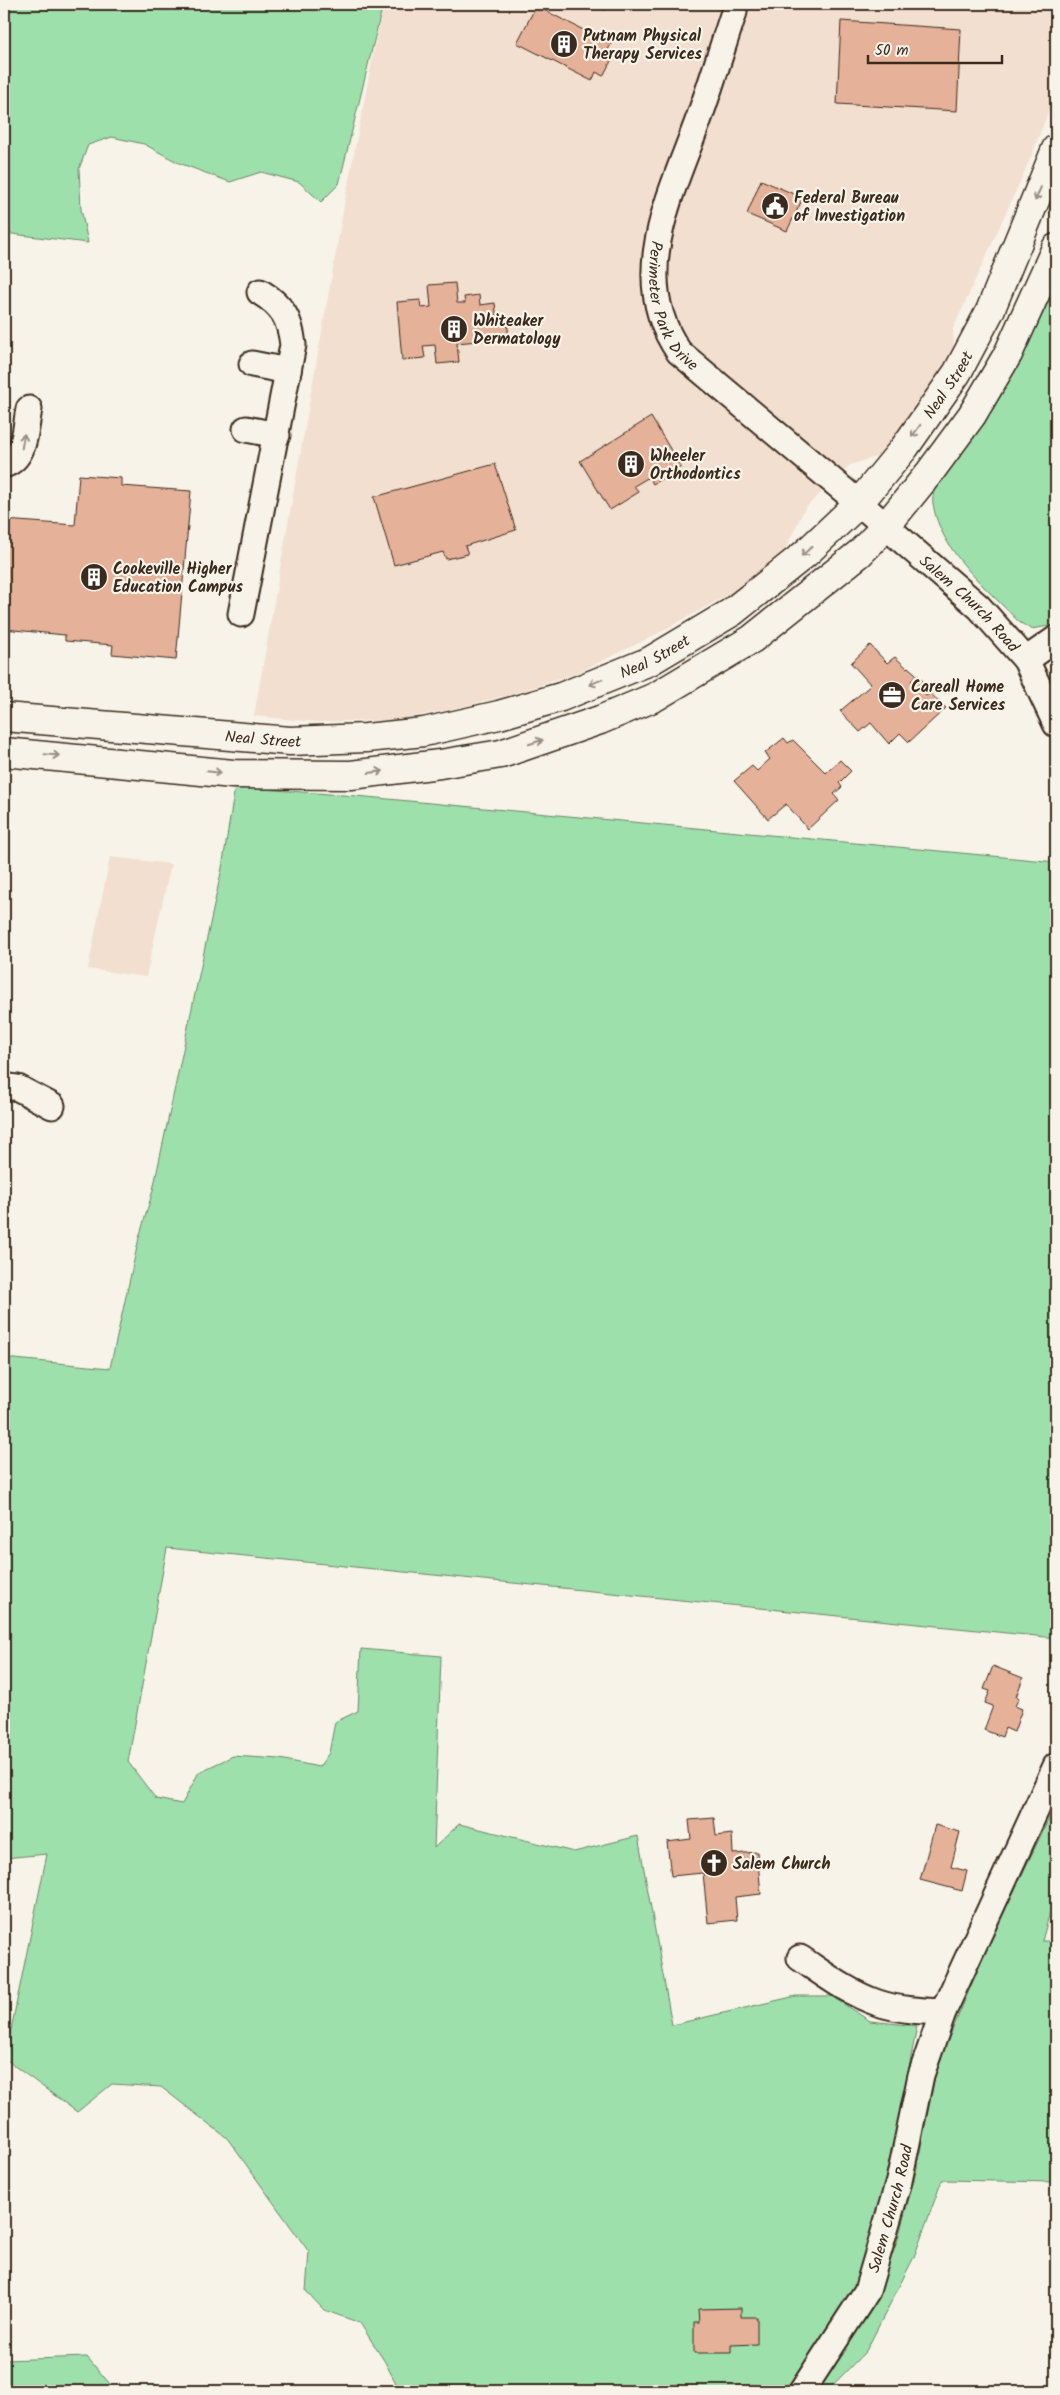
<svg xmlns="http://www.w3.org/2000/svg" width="1060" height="2395" font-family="Kalam,sans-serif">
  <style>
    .built { fill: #f2dfd0 }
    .green { fill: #9de0ac; stroke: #6c8565 }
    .building { fill: #e5b198; stroke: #3b2a1e }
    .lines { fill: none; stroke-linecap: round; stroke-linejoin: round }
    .minor-casing { stroke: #3b2a1e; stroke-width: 29 }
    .major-casing { stroke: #3b2a1e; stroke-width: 31 }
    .minor { stroke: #f7f3e8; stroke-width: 25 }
    .major { stroke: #f7f3e8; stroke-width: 28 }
    .oneway { stroke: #998e83 }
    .labels { text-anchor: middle; stroke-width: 4.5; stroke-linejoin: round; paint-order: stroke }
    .poi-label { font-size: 16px; font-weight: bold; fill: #3b2a1e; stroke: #f7f3e8; text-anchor: start }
    .street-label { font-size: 16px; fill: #3b2a1e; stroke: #f7f3e8 }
  </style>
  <rect width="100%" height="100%" fill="#f7f3e8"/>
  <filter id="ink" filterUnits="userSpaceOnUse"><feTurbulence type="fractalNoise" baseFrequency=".02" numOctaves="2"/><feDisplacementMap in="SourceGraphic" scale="10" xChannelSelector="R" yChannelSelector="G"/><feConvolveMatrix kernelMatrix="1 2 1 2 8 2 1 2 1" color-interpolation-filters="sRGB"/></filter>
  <g filter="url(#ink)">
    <path class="built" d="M 383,4 L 1056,4 L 1056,91 L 1029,162 L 953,329 L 954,349 L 905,422 L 895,441 L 879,456 L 850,465 L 805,508 L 785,550 L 730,594 L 653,636 L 577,673 L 514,694 L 444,711 L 395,720 L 317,722 L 254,716 L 346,195 Z
      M 110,857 L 171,864 L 146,977 L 88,969 Z"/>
    <path class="green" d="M 4,4 L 383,4 L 339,184 L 321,202 L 299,182 L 261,172 L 230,182 L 179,163 L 144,144 L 112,137 L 88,145 L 79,169 L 81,209 L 88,243 L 4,233 Z
      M 1056,284 L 1056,625 L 1031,629 L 1019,622 C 987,588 941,553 933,504 C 930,486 950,465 961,452 C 1000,400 1030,344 1056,284 Z
      M 235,787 L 356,796 L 1056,862 L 1056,1638 L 167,1548 L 128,1762 L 156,1799 L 182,1804 L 199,1772 L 233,1756 L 280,1759 L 319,1767 L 329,1753 L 335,1722 L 358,1711 L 361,1649 L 441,1656 L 434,1848 L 459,1824 L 574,1852 L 638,1836 L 672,2025 L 796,1996 L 831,1996 L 870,2021 L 917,2026 L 897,2130 L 859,2288 L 795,2391 L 400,2391 L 385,2362 L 360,2323 L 324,2310 L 306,2291 L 309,2252 L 227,2138 L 161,2087 L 112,2084 L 77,2112 L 5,2059 L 47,1854 L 4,1858 L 4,1358 L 110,1368 L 139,1238 L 153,1190 L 222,868 Z
      M 1052,1812 L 1056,1815 L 1056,1890 L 1042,1941 L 1056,1941 L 1056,2182 L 942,2180 L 914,2257 L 866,2351 L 827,2391 L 819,2391 L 878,2292 L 897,2242 L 916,2172 L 937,2066 L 990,1941 Z
      M 87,2357 L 116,2391 L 4,2391 L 4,2360 Z"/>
    <path class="building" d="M 591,4 L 608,4 L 605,10 Z
      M 536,6 L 611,44 L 605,56 L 612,59 L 603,76 L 596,72 L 592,81 L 517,43 Z
      M 841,21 L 961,29 L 957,111 L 837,104 Z
      M 761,180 L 803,198 L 787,231 L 747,214 Z
      M 455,283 L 457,303 L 465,303 L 464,297 L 479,295 L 480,305 L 495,303 L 497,321 L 507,320 L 509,338 L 457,343 L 459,362 L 437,364 L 435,345 L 423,346 L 425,358 L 402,360 L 397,302 L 420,300 L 421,308 L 431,307 L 429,285 Z
      M 651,417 L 681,467 L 653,484 L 649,477 L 634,486 L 639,492 L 610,510 L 580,461 Z
      M 495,464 L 516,530 L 465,546 L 468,554 L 446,559 L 443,552 L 394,565 L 374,497 Z
      M 79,475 L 121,478 L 121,486 L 191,491 L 176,660 L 112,654 L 113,645 L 65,641 L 65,635 L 4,629 L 4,520 L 75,525 Z
      M 870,645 L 887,663 L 895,657 L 907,668 L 908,667 L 917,675 L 911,681 L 915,685 L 921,679 L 929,688 L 924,693 L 926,696 L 930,693 L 946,708 L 909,742 L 900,733 L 889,744 L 871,723 L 860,732 L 840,711 L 871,685 L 851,663 Z
      M 784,738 L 788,743 L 793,740 L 826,773 L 840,760 L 851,771 L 839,783 L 842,787 L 834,794 L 839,800 L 808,829 L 786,804 L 768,819 L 734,781 L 752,766 L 757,771 L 770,759 L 765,753 Z
      M 993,1666 L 1023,1678 L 1016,1697 L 1019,1698 L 1015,1706 L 1022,1709 L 1014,1732 L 1005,1728 L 1002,1737 L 984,1730 L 993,1706 L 985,1703 L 990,1691 L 984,1689 Z
      M 714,1818 L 716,1836 L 732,1834 L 733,1854 L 757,1852 L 761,1894 L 735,1897 L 737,1920 L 708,1923 L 703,1873 L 671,1876 L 667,1842 L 691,1839 L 689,1820 Z
      M 935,1825 L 960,1832 L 951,1867 L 967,1871 L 962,1891 L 920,1880 Z
      M 741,2308 L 741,2317 L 757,2317 L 757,2344 L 731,2345 L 731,2353 L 694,2353 L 694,2322 L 699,2322 L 698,2309 Z"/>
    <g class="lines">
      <g class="minor-casing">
        <g id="minor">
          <path id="s1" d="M 734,12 C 722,48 711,85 698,121 C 671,195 627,278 679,352 L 859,503 L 979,607 L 1026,660 L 1056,724"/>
          <path d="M 252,364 L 288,371"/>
          <path d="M 246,429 L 277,435"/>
          <path d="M 4,465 C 26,458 25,429 29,409"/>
          <path d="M 241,614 L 293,345 C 290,319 283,306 260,292"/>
          <path d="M 1026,660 L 1056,639"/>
          <path d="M 4,1086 L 18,1088 L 52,1106"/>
          <path d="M 800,1958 C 824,1974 850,1994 878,2003 C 899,2010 921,2011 943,2012"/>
          <path id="s2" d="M 802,2391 L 867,2291 L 899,2181 L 921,2075 L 943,2012 L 1056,1766"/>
        </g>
      </g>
      <g class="major-casing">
        <g id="major">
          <path id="s3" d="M 4,717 L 290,741 L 366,738 L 424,732 L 499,715 L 561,697 L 650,661 L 732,612 L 805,554 L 859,503 L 905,447 L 957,373 L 990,311 L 1056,149"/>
          <path d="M 4,752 L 233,774 L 351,775 L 440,764 L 501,754 L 600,720 L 655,697 L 752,639 L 860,553 L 886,526 L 930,472 L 972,415 L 1008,354 L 1056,248"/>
        </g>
      </g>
      <use href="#minor" class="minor"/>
      <use href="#major" class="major"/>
    </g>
    <defs><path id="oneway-shaft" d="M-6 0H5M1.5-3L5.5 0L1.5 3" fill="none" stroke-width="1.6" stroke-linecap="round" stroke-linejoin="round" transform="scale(1.25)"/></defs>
    <g class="oneway">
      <use href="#oneway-shaft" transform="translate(1038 194) rotate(113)"/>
      <use href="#oneway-shaft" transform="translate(916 431) rotate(125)"/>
      <use href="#oneway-shaft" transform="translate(23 441) rotate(-80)"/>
      <use href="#oneway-shaft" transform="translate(807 551) rotate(138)"/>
      <use href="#oneway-shaft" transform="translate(596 682) rotate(158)"/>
      <use href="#oneway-shaft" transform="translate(536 742) rotate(-18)"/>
      <use href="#oneway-shaft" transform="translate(52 755) rotate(5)"/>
      <use href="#oneway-shaft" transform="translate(214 772) rotate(6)"/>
      <use href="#oneway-shaft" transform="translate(376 772) rotate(-7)"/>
    </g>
  </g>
  <defs>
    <g id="building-disc" transform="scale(1.4375)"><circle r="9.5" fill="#3b2a1e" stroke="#f7f3e8"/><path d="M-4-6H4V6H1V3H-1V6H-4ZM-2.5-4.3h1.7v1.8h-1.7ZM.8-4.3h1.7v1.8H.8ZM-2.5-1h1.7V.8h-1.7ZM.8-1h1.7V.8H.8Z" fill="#fff"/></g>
    <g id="civic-disc" transform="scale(1.4375)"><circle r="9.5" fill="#3b2a1e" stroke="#f7f3e8"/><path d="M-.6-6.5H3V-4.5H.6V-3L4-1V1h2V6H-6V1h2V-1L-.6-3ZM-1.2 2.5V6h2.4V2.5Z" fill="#fff"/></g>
    <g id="office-disc" transform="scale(1.4375)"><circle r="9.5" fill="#3b2a1e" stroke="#f7f3e8"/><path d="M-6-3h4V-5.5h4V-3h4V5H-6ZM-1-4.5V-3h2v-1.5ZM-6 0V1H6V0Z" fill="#fff"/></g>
    <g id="church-disc" transform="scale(1.4375)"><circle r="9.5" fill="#3b2a1e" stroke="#f7f3e8"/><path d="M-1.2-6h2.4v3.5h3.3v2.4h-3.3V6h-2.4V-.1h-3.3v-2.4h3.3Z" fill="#fff"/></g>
  </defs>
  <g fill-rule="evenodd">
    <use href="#building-disc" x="564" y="44"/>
    <use href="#civic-disc" x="775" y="206"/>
    <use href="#building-disc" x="454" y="329"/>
    <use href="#building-disc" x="631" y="464"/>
    <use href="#building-disc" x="94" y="577"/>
    <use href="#office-disc" x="892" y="695"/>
    <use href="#church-disc" x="714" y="1863"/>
  </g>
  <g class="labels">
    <g class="poi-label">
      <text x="583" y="41">Putnam Physical<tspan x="583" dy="18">Therapy Services</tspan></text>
      <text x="794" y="203">Federal Bureau<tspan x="794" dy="18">of Investigation</tspan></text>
      <text x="473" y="326">Whiteaker<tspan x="473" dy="18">Dermatology</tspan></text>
      <text x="650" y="461">Wheeler<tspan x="650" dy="18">Orthodontics</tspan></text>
      <text x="113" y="574">Cookeville Higher<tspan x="113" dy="18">Education Campus</tspan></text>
      <text x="911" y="692">Careall Home<tspan x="911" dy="18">Care Services</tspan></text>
      <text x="733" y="1869">Salem Church</text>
    </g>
    <g class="street-label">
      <text dy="6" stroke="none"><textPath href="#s1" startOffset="311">Perimeter Park Drive</textPath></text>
      <text dy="6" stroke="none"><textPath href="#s3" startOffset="1070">Neal Street</textPath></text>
      <text dy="6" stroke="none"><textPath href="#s1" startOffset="742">Salem Church Road</textPath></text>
      <text dy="6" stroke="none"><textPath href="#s3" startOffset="665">Neal Street</textPath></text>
      <text dy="6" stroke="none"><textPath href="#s3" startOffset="260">Neal Street</textPath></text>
      <text dy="6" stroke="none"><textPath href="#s2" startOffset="205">Salem Church Road</textPath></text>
    </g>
  </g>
  <rect width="1060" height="2395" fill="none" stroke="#f7f3e8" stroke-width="20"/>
  <rect x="10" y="10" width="1040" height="2375" fill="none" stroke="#3b2a1e" stroke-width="2" filter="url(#ink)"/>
  <path d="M868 55v8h134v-8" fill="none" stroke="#3b2a1e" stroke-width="2.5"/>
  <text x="875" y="55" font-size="15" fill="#3b2a1e" stroke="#f7f3e8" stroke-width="4" paint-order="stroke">50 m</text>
</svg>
